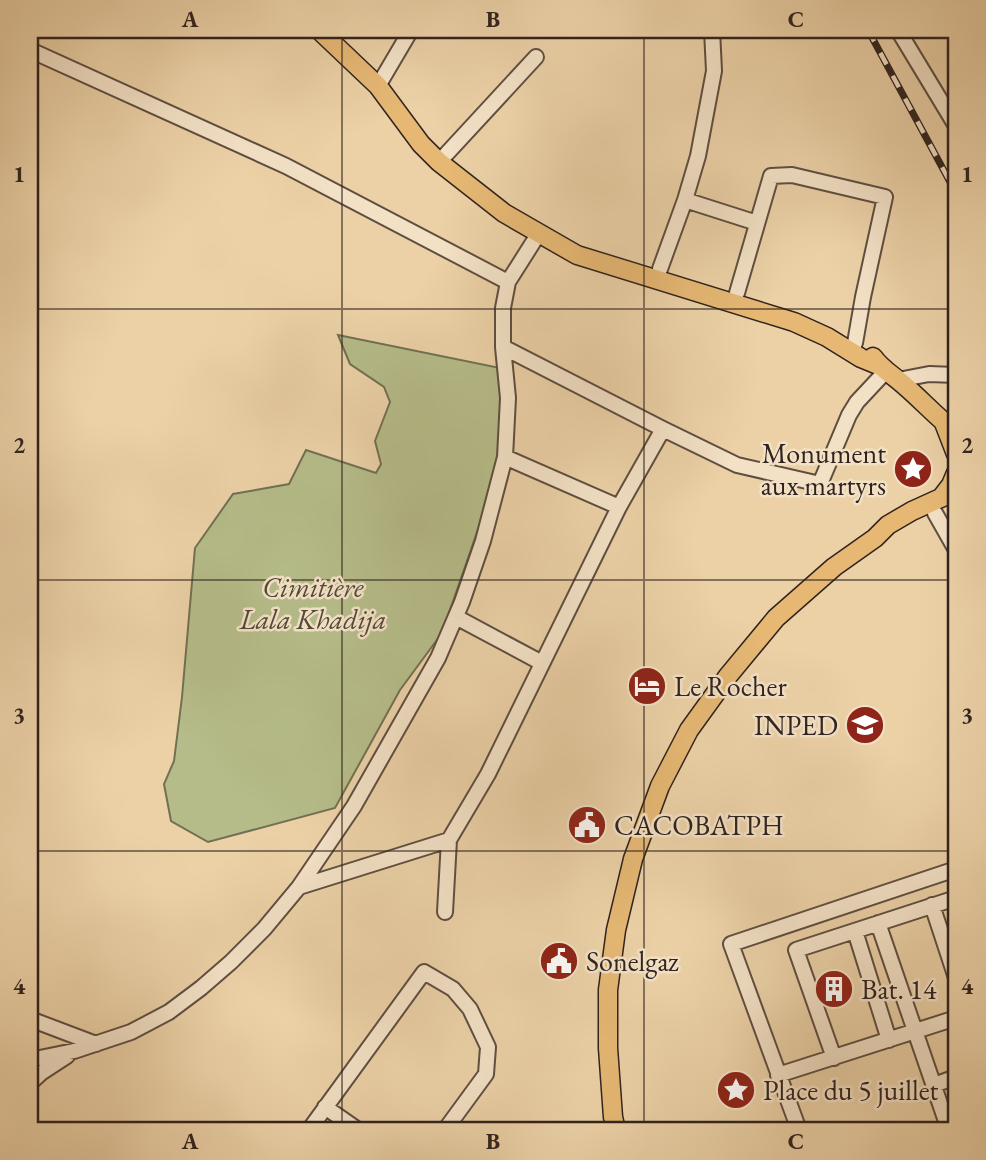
<svg xmlns="http://www.w3.org/2000/svg" width="986" height="1160" font-family="'EB Garamond',serif">
  <style>
    .green { fill: #b5bc89; stroke: #727054; stroke-width: 2 }
    .lines { fill: none; stroke-linecap: round; stroke-linejoin: round }
    .minor-casing { stroke: #5f4e40; stroke-width: 18 }
    .major-casing { stroke: #30231e; stroke-width: 21 }
    .minor { stroke: #f3e1c6; stroke-width: 14 }
    .major { stroke: #e6b874; stroke-width: 18 }
    .rail-casing { stroke: #30231e; stroke-width: 7 }
    .rail { stroke: #f3e1c6; stroke-width: 4.5; stroke-dasharray: 13; stroke-linecap: butt }
    .grid { fill: none; stroke: #30231e; stroke-width: 2; stroke-opacity: 0.55 }
    .labels { text-anchor: middle; stroke-width: 5; stroke-linejoin: round; paint-order: stroke }
    .poi-label { font-size: 28px; fill: #30231e; stroke: #f3e1c6; text-anchor: start }
    .park-label { font-size: 28px; font-style: italic; fill: #514939; stroke: #f3e1c6 }
    .neatline { fill: none; stroke: #30231e; stroke-width: 2.5 }
    .grid-label { font-size: 23px; text-anchor: middle; font-weight: bold; fill: #30231e }
  </style>
  <rect width="100%" height="100%" fill="#ecd1a7"/>
  <filter id="stains"><feTurbulence type="fractalNoise" baseFrequency=".00286" numOctaves="4"/><feColorMatrix values="0 0 0 0 .2 0 0 0 0 .09 0 0 0 0 .02 0 0 0 .5 -.17"/></filter>
  <radialGradient id="worn" r=".72"><stop offset=".6" stop-color="#630" stop-opacity="0"/><stop offset="1" stop-color="#630" stop-opacity=".3"/></radialGradient>
  <path class="green" d="M 338,335 L 500,368 L 503,409 L 497,475 L 442,633 L 400,690 L 335,808 L 208,842 L 171,821 L 164,784 L 174,761 L 182,697 L 195,548 L 233,494 L 289,484 L 306,450 L 376,473 L 381,464 L 375,441 L 390,402 L 384,387 L 350,364 Z"/>
  <g class="lines">
    <g class="minor-casing">
      <path id="minor" d="M 898,30 L 956,126
        M 30,50 L 286,166 L 508,282
        M 378,86 L 411,30
        M 439,162 L 536,57
        M 685,200 L 757,223
        M 660,269 L 685,200 L 698,156 L 714,71 L 712,30
        M 737,293 L 771,176 L 792,175 L 885,197 L 863,297 L 855,343
        M 503,347 L 663,429 L 737,465 L 820,484 L 849,415 L 857,402 L 886,371
        M 898,380 L 929,374 L 956,375
        M 505,457 L 619,507
        M 935,513 L 956,550
        M 456,617 L 542,663
        M 299,887 L 449,840 L 488,774 L 619,507 L 663,429
        M 932,905 L 956,978
        M 445,912 L 449,840
        M 878,923 L 949,1130
        M 855,931 L 889,1040
        M 30,1019 L 96,1044
        M 834,1058 L 796,950 L 956,898
        M 30,1060 L 74,1051 L 131,1032 L 169,1012 L 201,988 L 231,962 L 264,929 L 299,887 L 354,806 L 438,658 L 462,602 L 483,541 L 505,457 L 508,398 L 503,347 L 503,308 L 508,282 L 539,233
        M 778,1075 L 956,1018
        M 30,1083 L 41,1073 L 67,1056
        M 934,1085 L 956,1077
        M 325,1107 L 358,1130
        M 309,1130 L 424,972 L 453,989 L 470,1009 L 488,1047 L 486,1074 L 445,1130
        M 799,1130 L 731,944 L 956,869"/>
    </g>
    <g class="major-casing">
      <path id="major" d="M 319,30 L 378,86 L 421,144 L 439,162 L 504,213 L 577,255 L 794,322 L 827,337 L 861,358 L 878,365
        M 873,357 C 880,367 888,372 898,380 C 918,396 935,416 956,432
        M 944,423 L 956,454
        M 941,498 L 951,485 L 956,473
        M 616,1130 L 613,1117 L 608,1048 L 608,990 L 616,930 L 633,859 L 660,786 L 689,730 L 728,676 L 776,618 L 834,567 L 875,538 L 888,525 L 912,511 L 956,491"/>
    </g>
    <use href="#minor" class="minor"/>
    <use href="#major" class="major"/>
    <g class="rail-casing">
      <path id="rail" d="M 868,30 L 956,193"/>
    </g>
    <use href="#rail" class="rail"/>
  </g>
  <path class="grid" d="M 342,30 L 342,1130M 644,30 L 644,1130M 30,309 L 956,309M 30,580 L 956,580M 30,851 L 956,851"/>
  <defs>
    <g id="sight-disc" transform="scale(2.0125)"><circle r="9.5" fill="#8f2418" stroke="#f3e1c6"/><path d="M0-6L1.8-2.2L6-1.7L2.9 1.2L3.7 5.4L0 3.3L-3.7 5.4L-2.9 1.2L-6-1.7L-1.8-2.2Z" fill="#fff"/></g>
    <g id="hotel-disc" transform="scale(2.0125)"><circle r="9.5" fill="#8f2418" stroke="#f3e1c6"/><path d="M-6-4.5h1.5V1H6V5H4.5V3h-9V5H-6ZM-4 0a1.8 1.8 0 1 1 3.6 0ZM.5 0V-2.5h3Q6-2.5 6 0Z" fill="#fff"/></g>
    <g id="university-disc" transform="scale(2.0125)"><circle r="9.5" fill="#8f2418" stroke="#f3e1c6"/><path d="M0-5L7-2L0 1L-7-2ZM-4 1L0 2.5L4 1V4Q0 6-4 4Z" fill="#fff"/></g>
    <g id="civic-disc" transform="scale(2.0125)"><circle r="9.5" fill="#8f2418" stroke="#f3e1c6"/><path d="M-.6-6.5H3V-4.5H.6V-3L4-1V1h2V6H-6V1h2V-1L-.6-3ZM-1.2 2.5V6h2.4V2.5Z" fill="#fff"/></g>
    <g id="building-disc" transform="scale(2.0125)"><circle r="9.5" fill="#8f2418" stroke="#f3e1c6"/><path d="M-4-6H4V6H1V3H-1V6H-4ZM-2.5-4.3h1.7v1.8h-1.7ZM.8-4.3h1.7v1.8H.8ZM-2.5-1h1.7V.8h-1.7ZM.8-1h1.7V.8H.8Z" fill="#fff"/></g>
  </defs>
  <g fill-rule="evenodd">
    <use href="#sight-disc" x="913" y="469"/>
    <use href="#hotel-disc" x="647" y="686"/>
    <use href="#university-disc" x="865" y="725"/>
    <use href="#civic-disc" x="587" y="825"/>
    <use href="#civic-disc" x="559" y="961"/>
    <use href="#building-disc" x="834" y="989"/>
    <use href="#sight-disc" x="736" y="1090"/>
  </g>
  <g class="labels">
    <g class="poi-label">
      <text x="886" y="463" text-anchor="end">Monument<tspan x="886" dy="32">aux martyrs</tspan></text>
      <text x="674" y="696">Le Rocher</text>
      <text x="838" y="735" text-anchor="end">INPED</text>
      <text x="614" y="835">CACOBATPH</text>
      <text x="586" y="971">Sonelgaz</text>
      <text x="861" y="999">Bat. 14</text>
      <text x="763" y="1100">Place du 5 juillet</text>
    </g>
    <g class="park-label">
      <text x="313" y="597">Cimitière<tspan x="313" dy="32">Lala Khadija</tspan></text>
    </g>
  </g>
  <rect width="986" height="1160" fill="none" stroke="#ecd1a7" stroke-width="77"/>
  <rect x="38" y="38" width="910" height="1084" class="neatline"/>
  <g class="grid-label">
    <text x="190" y="27">A</text>
    <text x="493" y="27">B</text>
    <text x="796" y="27">C</text>
    <text x="19" y="182">1</text>
    <text x="967" y="182">1</text>
    <text x="19" y="453">2</text>
    <text x="967" y="453">2</text>
    <text x="19" y="723">3</text>
    <text x="967" y="723">3</text>
    <text x="19" y="994">4</text>
    <text x="967" y="994">4</text>
    <text x="190" y="1149">A</text>
    <text x="493" y="1149">B</text>
    <text x="796" y="1149">C</text>
  </g>
  <rect width="100%" height="100%" filter="url(#stains)"/>
  <rect width="100%" height="100%" fill="url(#worn)"/>
</svg>
